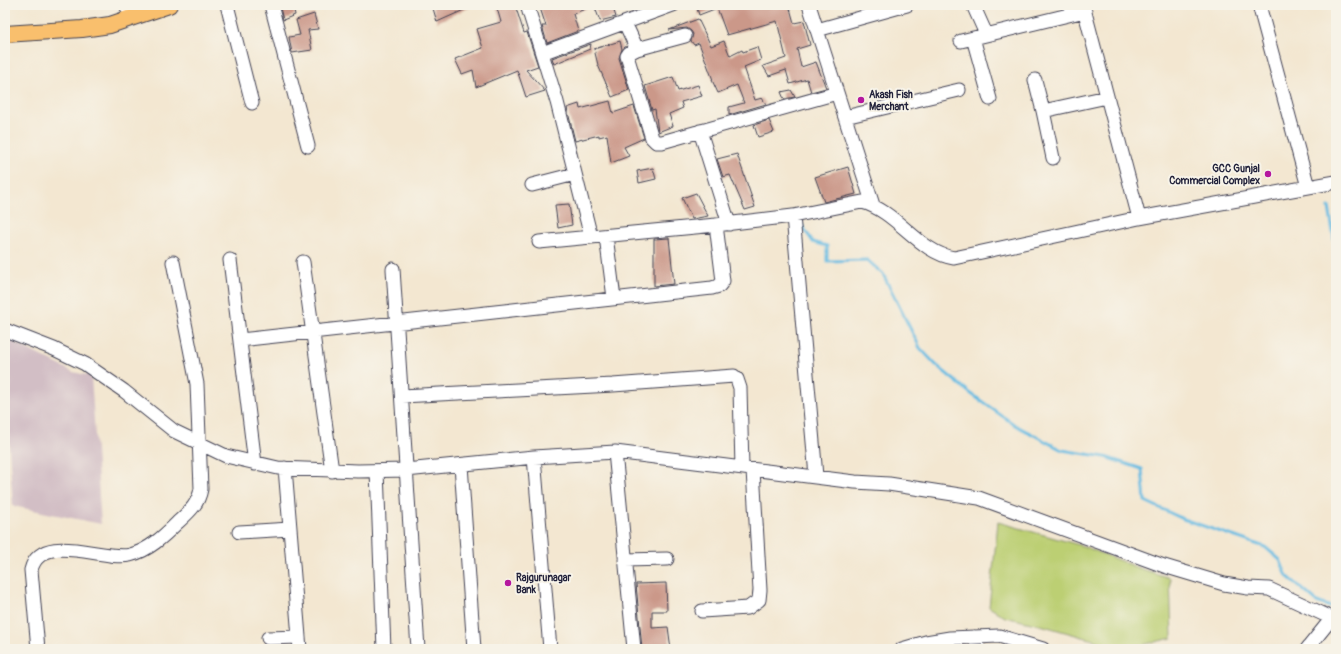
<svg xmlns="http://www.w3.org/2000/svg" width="1341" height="654" font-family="Pangolin,sans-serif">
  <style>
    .industrial { fill: #d2bec5 }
    .green { fill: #bccf73; stroke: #6f7857 }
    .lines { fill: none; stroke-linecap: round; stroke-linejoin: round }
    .stream { stroke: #66bbe2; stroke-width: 3 }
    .building { fill: #cb9889 }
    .minor-casing { stroke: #414052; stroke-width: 15 }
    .major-casing { stroke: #414052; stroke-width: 18 }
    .minor { stroke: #fff; stroke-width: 13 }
    .major { stroke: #f9bf6d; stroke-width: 16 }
    .poi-dot { fill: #b5179e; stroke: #f7f3e8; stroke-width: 1.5 }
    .labels { text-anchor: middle; stroke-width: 4; stroke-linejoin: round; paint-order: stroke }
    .poi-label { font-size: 10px; font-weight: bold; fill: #22223b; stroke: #f7f3e8; text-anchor: start }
  </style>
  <rect width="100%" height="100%" fill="#f7f3e8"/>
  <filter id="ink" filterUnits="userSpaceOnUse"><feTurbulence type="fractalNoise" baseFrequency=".025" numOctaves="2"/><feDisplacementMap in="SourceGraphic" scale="8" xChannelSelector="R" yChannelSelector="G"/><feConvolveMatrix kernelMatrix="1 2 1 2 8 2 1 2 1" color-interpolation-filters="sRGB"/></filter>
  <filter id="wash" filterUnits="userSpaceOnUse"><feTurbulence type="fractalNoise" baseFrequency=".012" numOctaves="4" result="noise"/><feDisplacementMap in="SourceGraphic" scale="16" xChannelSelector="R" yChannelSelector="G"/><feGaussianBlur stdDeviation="0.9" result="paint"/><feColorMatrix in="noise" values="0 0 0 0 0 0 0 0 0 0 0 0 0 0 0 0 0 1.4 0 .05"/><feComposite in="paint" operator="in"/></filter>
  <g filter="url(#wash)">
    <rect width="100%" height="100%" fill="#f3e7d1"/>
    <path class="industrial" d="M 5,338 L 73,372 L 91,376 L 101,524 L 13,506 L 5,388 Z"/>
    <path class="green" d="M 998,522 L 1083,546 L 1138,568 L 1170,578 L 1172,638 L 1125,649 L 1044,626 L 1005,617 L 989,607 Z"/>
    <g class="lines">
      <path class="stream" d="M 1329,207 L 1336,251
        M 801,224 L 813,242 L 827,246 L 827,261 L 867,260 L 883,274 L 920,348 L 936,365 L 970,393 L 1015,425 L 1062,450 L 1105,457 L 1142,469 L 1145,501 L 1183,519 L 1265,547 L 1280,560 L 1287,576 L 1317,602 L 1336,609"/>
    </g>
    <g id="blocks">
      <path class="building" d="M 432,5 L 475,5 L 437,22 Z
        M 496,5 L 515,5 L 524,33 L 527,32 L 538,66 L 526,70 L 545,91 L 526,97 L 517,70 L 476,87 L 473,70 L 462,74 L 455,59 L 483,48 L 477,29 L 501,22 Z
        M 539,5 L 612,5 L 616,17 L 600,21 L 594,5 L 573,14 L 578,31 L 547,43 L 542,26 L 546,26 Z
        M 696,5 L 789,5 L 794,23 L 804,21 L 810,45 L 797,49 L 801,67 L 816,62 L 826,88 L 811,92 L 807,79 L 790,84 L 786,70 L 769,76 L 763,66 L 786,58 L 777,21 L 727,35 L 717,8 L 699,15 Z
        M 293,6 L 295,15 L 283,20 L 280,8 Z
        M 314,14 L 318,29 L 308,30 L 312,50 L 292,53 L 289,37 L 300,35 L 296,20 Z
        M 698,19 L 711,46 L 724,41 L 730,56 L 742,50 L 743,52 L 757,47 L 761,60 L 744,67 L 755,100 L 762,98 L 766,104 L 729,115 L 729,107 L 744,103 L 737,85 L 718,93 L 712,80 L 713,80 L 699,43 L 694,45 L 691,41 L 693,34 L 691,31 L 687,28 L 669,30 Z
        M 620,41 L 622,49 L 619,58 L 629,90 L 612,97 L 598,65 L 594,49 Z
        M 591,44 L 590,49 L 554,64 L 552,58 Z
        M 673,77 L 678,91 L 698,85 L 702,96 L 681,102 L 683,108 L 669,114 L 673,126 L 658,132 L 655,109 L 652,110 L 645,86 Z
        M 791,90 L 795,97 L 784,99 L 781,92 Z
        M 610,101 L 613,113 L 634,106 L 644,138 L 624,147 L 629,156 L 611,163 L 607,135 L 599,137 L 599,135 L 575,141 L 567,108 L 579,104 L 580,109 Z
        M 769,120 L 774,132 L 758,137 L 754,125 Z
        M 737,154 L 755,207 L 745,210 L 730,175 L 723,177 L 717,159 Z
        M 848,167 L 856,194 L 824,202 L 815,177 Z
        M 653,168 L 656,179 L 639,183 L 637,171 Z
        M 696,193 L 708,216 L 692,219 L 682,198 Z
        M 569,204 L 572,225 L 558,228 L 555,205 Z
        M 669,238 L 674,284 L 654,286 L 654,239 Z
        M 666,583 L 667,611 L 652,611 L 652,628 L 668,627 L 671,649 L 642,649 L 636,584 Z"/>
    </g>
  </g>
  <g filter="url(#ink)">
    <use href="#blocks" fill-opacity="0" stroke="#414052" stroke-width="1"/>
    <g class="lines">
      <g class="minor-casing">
        <path id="minor" d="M 126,5 L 132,18
          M 227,5 L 252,103
          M 271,5 L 308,146
          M 527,5 L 557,102 L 591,237
          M 809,5 L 873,205
          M 973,5 L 986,34
          M 1083,5 L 1139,218
          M 1259,5 L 1308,187
          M 625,23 L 637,49 L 629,53 L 627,56 L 652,138 L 656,142 L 662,142 L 837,93
          M 817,30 L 907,5
          M 973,38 L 990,99
          M 961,41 L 1085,11
          M 637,49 L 685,36
          M 542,53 L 673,5
          M 1035,80 L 1043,111 L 1107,97
          M 1043,111 L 1053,158
          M 845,117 L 959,90
          M 700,131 L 729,224
          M 532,185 L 575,174
          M 793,216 L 816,476
          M 606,236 L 614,298
          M 539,242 L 716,225
          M 230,260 L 255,464
          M 303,262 L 332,471
          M 393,269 L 418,649
          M 5,330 L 54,349 L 85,364 L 124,391 L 174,431 L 226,456 L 278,468 L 358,471 L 406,470 L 534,457 L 615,452 L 855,482 L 889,484 L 979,498 L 1164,566 L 1224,584 L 1248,588 L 1269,589 L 1336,620
          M 240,340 L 712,288 L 719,286 L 723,281 L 716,225 L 793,216 L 862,202 C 897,211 919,253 954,258 L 1139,218 L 1336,182
          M 402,396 L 613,385 L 734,376 L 737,379 L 740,388 L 742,468
          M 615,452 L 634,649
          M 534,457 L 550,649
          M 461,465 L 474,649
          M 285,468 L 300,649
          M 377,471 L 384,649
          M 239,532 L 290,529
          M 625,560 L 667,559
          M 702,611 L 748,608 L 759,600 L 760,590 L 753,470
          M 974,637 L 979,649
          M 268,638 L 299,637
          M 38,649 L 31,570 C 41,530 102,561 130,555 C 148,551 164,536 177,523 C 189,512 198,505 201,489 L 197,384 L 173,262
          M 902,649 L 926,642 L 950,638 L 999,636 L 1043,649
          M 1307,649 L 1332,618"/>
      </g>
      <g class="major-casing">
        <path id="major" d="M 5,34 L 82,29 L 110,25 L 169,5"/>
      </g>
      <use href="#minor" class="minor"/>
      <use href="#major" class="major"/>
    </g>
  </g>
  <g class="poi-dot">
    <circle cx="861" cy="100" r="4"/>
    <circle cx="1268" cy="174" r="4"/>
    <circle cx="508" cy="583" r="4"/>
  </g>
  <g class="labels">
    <g class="poi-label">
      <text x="869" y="98">Akash Fish<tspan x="869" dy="12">Merchant</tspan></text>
      <text x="1260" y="172" text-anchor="end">GCC Gunjal<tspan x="1260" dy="12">Commercial Complex</tspan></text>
      <text x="516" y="581">Rajgurunagar<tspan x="516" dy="12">Bank</tspan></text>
    </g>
  </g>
  <rect width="1341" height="654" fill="none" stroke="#f7f3e8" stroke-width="20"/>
</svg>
